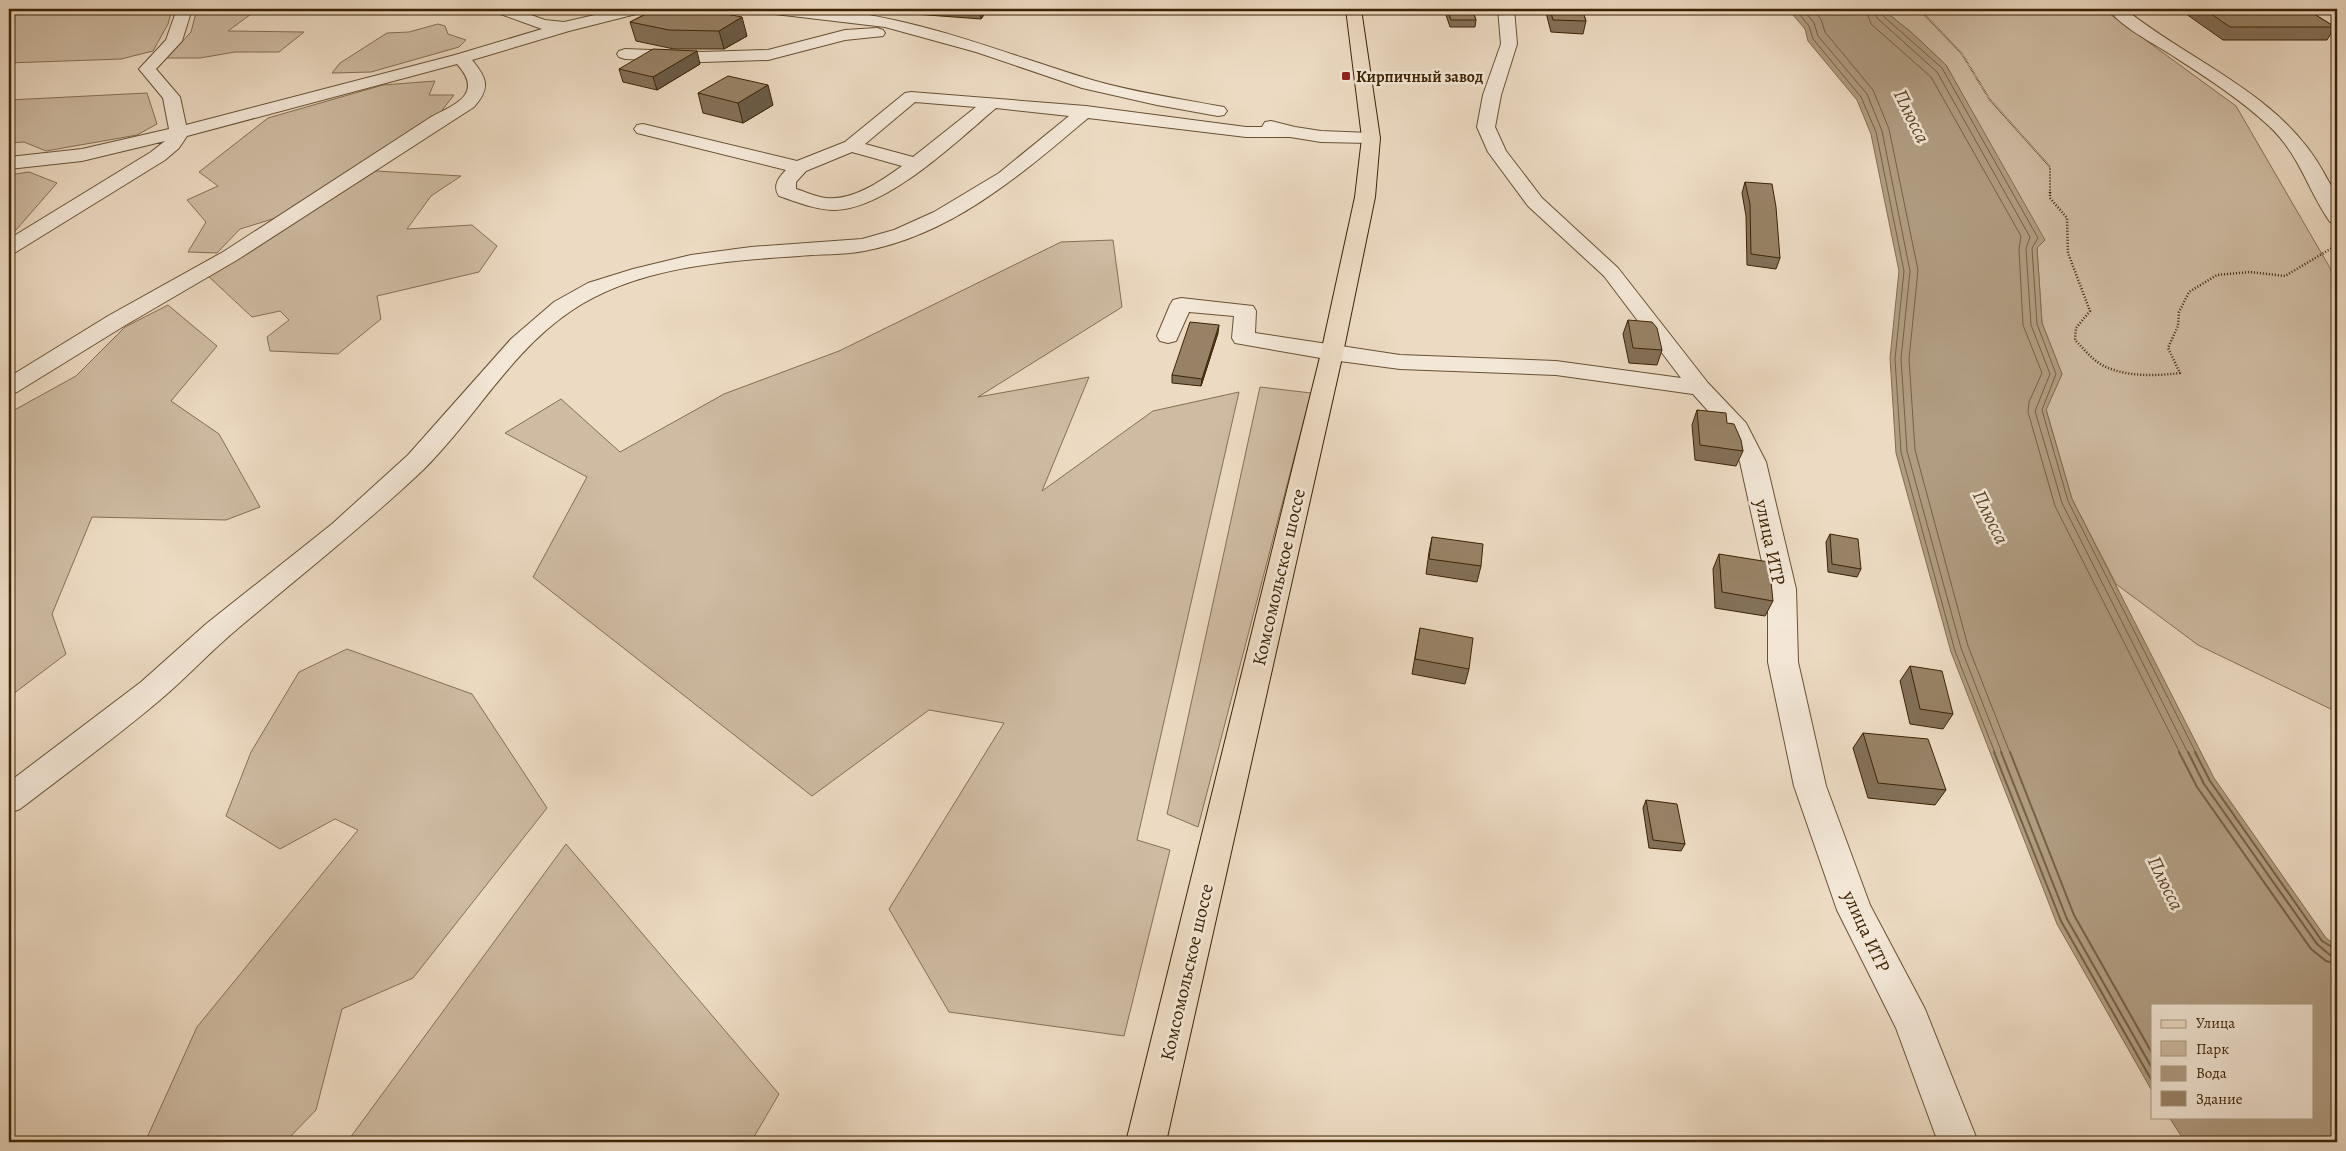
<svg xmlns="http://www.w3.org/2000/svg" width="2346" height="1151" font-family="Alegreya,serif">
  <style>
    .green { fill: #cebba2; stroke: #866f52 }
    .water { fill: #b09c81; stroke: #826c4f }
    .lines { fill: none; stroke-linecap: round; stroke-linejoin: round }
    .shore-far1 { stroke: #766042; stroke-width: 1 }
    .shore { stroke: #766042; stroke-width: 2 }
    .minor-casing { stroke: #695133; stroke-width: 2 }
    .major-casing { stroke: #3d2303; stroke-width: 2 }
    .path-far1 { stroke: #3d2303; stroke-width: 2; stroke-dasharray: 0.5 1; stroke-linecap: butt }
    .path { stroke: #3d2303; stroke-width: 2.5; stroke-dasharray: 1 2; stroke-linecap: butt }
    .minor { fill: #f3e7d7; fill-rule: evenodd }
    .major { fill: #ecdac2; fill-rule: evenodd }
    .wall { fill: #837058; stroke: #3d2303 }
    .shaded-wall { fill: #6a5b47; stroke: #3d2303 }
    .building { fill: #988266; stroke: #3d2303 }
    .poi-dot { fill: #8f2418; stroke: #f3e7d7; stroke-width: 2 }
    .labels { text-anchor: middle; stroke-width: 5; stroke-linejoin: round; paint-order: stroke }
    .far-poi-label { font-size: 16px; font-weight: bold; fill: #3d2303; stroke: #f3e7d7; text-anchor: start }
    .street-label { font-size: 19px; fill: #3d2303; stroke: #f3e7d7 }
    .water-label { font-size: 20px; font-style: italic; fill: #604729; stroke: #f3e7d7 }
  </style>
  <rect width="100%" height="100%" fill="#ecdac2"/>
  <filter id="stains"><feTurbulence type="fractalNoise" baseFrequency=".004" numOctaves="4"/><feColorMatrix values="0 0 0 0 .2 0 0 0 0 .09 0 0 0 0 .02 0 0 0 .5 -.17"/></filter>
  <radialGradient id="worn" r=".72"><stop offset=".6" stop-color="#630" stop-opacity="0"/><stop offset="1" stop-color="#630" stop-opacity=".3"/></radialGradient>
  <path class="green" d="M 9,9 L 172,9 L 168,24 L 153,51 L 121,59 L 9,63 Z
    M 197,9 L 258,9 L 228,31 L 304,32 L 279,52 L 235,52 L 200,58 L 167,58 L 191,32 Z
    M 1882,9 L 2103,9 L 2236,106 L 2337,280 L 2337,712 L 2198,645 L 2116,584 L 2072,499 L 2046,409 L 2062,374 L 2042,323 L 2037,248 L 1981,128 L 1946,65 L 1911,32 Z
    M 438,24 L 445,26 L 448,34 L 466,40 L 459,47 L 371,72 L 332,73 L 340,63 L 387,33 L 409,32 Z
    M 435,81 L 429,95 L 454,95 L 436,118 L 279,217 L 240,229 L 217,253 L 188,252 L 206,222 L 187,200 L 218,186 L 199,172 L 268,118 L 383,85 Z
    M 147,93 L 157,124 L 137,135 L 46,151 L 24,142 L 9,143 L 9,100 Z
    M 376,171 L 461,176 L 431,196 L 407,229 L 472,225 L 497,246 L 479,272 L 377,296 L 381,319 L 338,354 L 270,351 L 267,337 L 289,320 L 280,311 L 252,317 L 207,275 Z
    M 29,172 L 57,183 L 9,238 L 9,175 Z
    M 1113,240 L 1122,307 L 978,397 L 1089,377 L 1042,491 L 1153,411 L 1239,392 L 1137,840 L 1170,850 L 1124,1036 L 949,1012 L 889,909 L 1004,723 L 929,710 L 812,796 L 533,577 L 587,477 L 505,433 L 561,399 L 620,452 L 724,394 L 839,351 L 1061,242 Z
    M 168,305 L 217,346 L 171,401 L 219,434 L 260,507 L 226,520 L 92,517 L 52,614 L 66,654 L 9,697 L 9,413 L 76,376 L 125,327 Z
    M 1260,387 L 1311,393 L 1198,827 L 1167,814 Z
    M 347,649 L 472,694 L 547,808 L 413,978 L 342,1009 L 316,1110 L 285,1142 L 145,1142 L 197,1027 L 358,830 L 335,819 L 280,849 L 226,816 L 251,752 L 299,672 Z
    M 566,844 L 779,1094 L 751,1142 L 347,1142 Z"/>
  <path class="water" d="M 1788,9 L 1882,9 L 1911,32 L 1946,65 L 2045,240 L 2037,248 L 2042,323 L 2062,374 L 2046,410 L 2072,499 L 2214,778 L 2326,938 L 2337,946 L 2337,1142 L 2185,1142 L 2169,1117 L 2312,1117 L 2312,1005 L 2152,1005 L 2152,1091 L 2057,924 L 1951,652 L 1896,453 L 1890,358 L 1899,271 L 1871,134 L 1857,100 L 1808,41 L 1805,29 Z"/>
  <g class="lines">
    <path class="shore-far1" d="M 1795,9 L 1809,26 L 1813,39 L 1861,97 L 1876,132 L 1904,271 L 1895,359 L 1901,452 L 1955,651 L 1995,753
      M 1803,9 L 1814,23 L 1818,36 L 1867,94 L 1882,131 L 1910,271 L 1901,359 L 1907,451 L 1961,648 L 2002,753
      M 1812,9 L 1821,19 L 1825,32 L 1873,90 L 1889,129 L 1918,270 L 1909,359 L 1915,450 L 1968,646 L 2010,753
      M 1866,9 L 1871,24 L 1931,77 L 2021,236 L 2019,249 L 2023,325 L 2042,373 L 2029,402 L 2028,412 L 2055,506 L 2180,753
      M 1873,9 L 1877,18 L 1937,72 L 2030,237 L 2026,248 L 2031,325 L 2050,374 L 2035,411 L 2062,503 L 2188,753
      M 1880,9 L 1882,15 L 1942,68 L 2038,238 L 2032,248 L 2037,324 L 2056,374 L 2042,410 L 2068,501 L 2196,753"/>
    <path class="shore" d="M 1994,752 L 2061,921 L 2152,1081
      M 2001,752 L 2067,919 L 2152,1068
      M 2010,752 L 2074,915 L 2152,1053
      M 2179,752 L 2197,787 L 2311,949 L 2326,961 L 2337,964
      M 2188,752 L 2204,784 L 2317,944 L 2330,955 L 2337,956
      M 2195,752 L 2210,781 L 2322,941 L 2337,950"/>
    <g class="minor-casing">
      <path id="minor" d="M 177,9 L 192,9 L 182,41 L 156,69 L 180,97 L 186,125 L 455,55 L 542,29 L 495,12 L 493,9 L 514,9 L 545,20 L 564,22 L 621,9 L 647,9 L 644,12 L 569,31 L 472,60 C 487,78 491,88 474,107 L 237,260 L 124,326 L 17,392 L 9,394 L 9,377 L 108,316 L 223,252 L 431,117 C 456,104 484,94 457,64 L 187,136 L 179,148 L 165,160 L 16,252 L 9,254 L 9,239 L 151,152 L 165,141 L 82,161 L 9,169 L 9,157 L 82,149 L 169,129 L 163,98 L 139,69 L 166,40 Z
        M 767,9 C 880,1 986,48 1092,80 C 1133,92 1176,98 1218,106 L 1224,107 L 1227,111 L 1224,115 L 1218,116 L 1157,105 L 1082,88 L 976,52 L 885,27 L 775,14 Z
        M 1498,9 L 1514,9 L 1517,44 L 1501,95 L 1495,127 L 1506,151 L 1542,198 L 1618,268 L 1708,383 L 1746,423 L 1766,462 L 1796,589 L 1798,662 L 1826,786 L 1870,905 L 1925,1009 L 1978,1142 L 1938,1142 L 1896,1028 L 1837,910 L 1794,786 L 1768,662 L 1768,589 L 1740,462 L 1726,431 L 1693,394 L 1556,375 L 1400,369 L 1332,360 L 1235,343 L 1232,338 L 1234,316 L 1189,312 L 1176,341 L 1168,343 L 1160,341 L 1157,336 L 1170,305 L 1173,300 L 1181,298 L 1253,306 L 1256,311 L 1255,333 L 1400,355 L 1556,361 L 1681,378 L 1604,276 L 1528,206 L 1488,152 L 1477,127 L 1483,95 L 1501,44 Z
        M 2109,9 L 2125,9 C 2192,63 2281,94 2324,173 C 2328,181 2336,192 2337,201 C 2338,208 2337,217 2337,224 L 2330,222 C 2307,189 2300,155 2269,126 C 2239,98 2204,76 2170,54 C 2153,43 2118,25 2109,9 Z
        M 877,28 L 883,30 L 885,33 L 883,36 L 845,40 L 768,60 L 703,62 L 625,59 L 619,57 L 617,54 L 619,51 L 625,49 L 703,52 L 768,50 L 845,30 Z
        M 911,92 L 1086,106 L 1246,127 L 1262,127 L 1265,122 L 1271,121 L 1295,127 L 1321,131 L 1371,133 L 1377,134 L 1380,138 L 1377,142 L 1371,143 L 1321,142 L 1290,137 L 1246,137 L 1088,118 C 1023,173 952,235 864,251 C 843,255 820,254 799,256 C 723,261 636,267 571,311 C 510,352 474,420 423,470 C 361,529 293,581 228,637 C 205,657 184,680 160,700 C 115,738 67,773 20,809 L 9,813 L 9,782 L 141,682 L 206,624 L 332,524 L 408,455 L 511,339 L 554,302 L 588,283 L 633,269 L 691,255 L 751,247 L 862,239 L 894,230 L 934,212 L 999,173 L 1069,116 L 996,108 C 957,141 887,209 835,210 C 816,210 797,202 779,196 C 772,186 779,177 786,170 L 637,133 L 634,129 L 637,125 L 643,124 L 797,161 L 845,142 L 905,93 ZM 915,102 L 976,107 L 913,157 L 865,144 ZM 852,152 L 902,166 C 881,181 853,201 826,198 C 816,197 806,192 796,189 L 796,182 L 806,171 Z"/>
    </g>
    <g class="major-casing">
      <path id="major" d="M 1346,9 L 1361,9 L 1380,138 L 1375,197 L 1343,353 L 1166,1142 L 1126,1142 L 1321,353 L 1355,197 L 1362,138 Z"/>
    </g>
    <path class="path-far1" d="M 1919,9 L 1962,54 L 1990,100 L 2050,167 L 2050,194"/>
    <path class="path" d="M 2050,192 L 2050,198 L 2067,218 L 2068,253 L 2090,311 L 2076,328 L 2075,340 C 2084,349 2092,360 2104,366 C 2126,377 2155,376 2180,373 L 2168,348 L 2178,326 L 2179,312 L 2189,292 L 2217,275 L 2250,272 L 2285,276 L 2337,245"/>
    <use href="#minor" class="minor"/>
    <use href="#major" class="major"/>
  </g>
  <path class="wall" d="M 656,9 L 747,36 L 724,49 L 674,49 L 636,41 L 630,22 Z
    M 914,9 L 988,9 L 981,19 L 914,14 Z
    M 1444,9 L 1472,9 L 1476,20 L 1475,27 L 1450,27 Z
    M 1545,9 L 1582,9 L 1586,21 L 1583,34 L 1551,32 Z
    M 2179,9 L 2306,9 L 2335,27 L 2327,40 L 2223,40 Z
    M 700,64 L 657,90 L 623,82 L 619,69 Z
    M 698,93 L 773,105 L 743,123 L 703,113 Z
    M 1745,182 L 1780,258 L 1776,269 L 1747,265 L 1746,216 L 1742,193 Z
    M 1628,320 L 1662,350 L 1657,365 L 1629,363 L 1623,334 Z
    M 1218,333 L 1201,386 L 1172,383 L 1172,375 Z
    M 1697,410 L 1727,423 L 1743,451 L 1736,466 L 1695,460 L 1692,425 Z
    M 1830,534 L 1861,569 L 1857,577 L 1828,572 L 1826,542 Z
    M 1432,537 L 1481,566 L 1477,582 L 1426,574 L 1429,552 Z
    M 1719,554 L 1773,601 L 1765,616 L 1715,608 L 1713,569 Z
    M 1420,628 L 1469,669 L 1465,684 L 1412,674 Z
    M 1910,666 L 1953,714 L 1943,729 L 1910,724 L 1900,681 Z
    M 1863,733 L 1946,790 L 1935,805 L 1868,798 L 1853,748 Z
    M 1646,800 L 1685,844 L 1681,851 L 1649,848 L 1643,808 Z"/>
  <path class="shaded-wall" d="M 980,9 L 988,9 L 981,19 Z
    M 742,17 L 747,36 L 724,49 L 719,31 Z
    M 697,51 L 700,64 L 657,90 L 653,77 Z
    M 768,85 L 773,105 L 743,123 L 738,103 Z
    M 1219,325 L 1218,333 L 1201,386 L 1202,379 Z"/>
  <path class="building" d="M 656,9 L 700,9 L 742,17 L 719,31 L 669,30 L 630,22 Z
    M 1447,9 L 1472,9 L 1476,20 L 1451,20 Z
    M 1550,9 L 1582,9 L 1586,21 L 1553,20 Z
    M 2204,9 L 2306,9 L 2335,27 L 2230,27 Z
    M 653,49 L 697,51 L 653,77 L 619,69 Z
    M 728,76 L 768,85 L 738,103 L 698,93 Z
    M 1745,182 L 1772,184 L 1776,207 L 1780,258 L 1751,254 L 1750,204 Z
    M 1628,320 L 1652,322 L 1657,328 L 1662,350 L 1633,348 Z
    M 1190,322 L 1219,325 L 1202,379 L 1172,375 Z
    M 1697,410 L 1726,413 L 1727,423 L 1734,424 L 1741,440 L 1743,451 L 1700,445 Z
    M 1830,534 L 1858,539 L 1861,569 L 1832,564 Z
    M 1432,537 L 1483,544 L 1481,566 L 1429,559 Z
    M 1719,554 L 1769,562 L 1773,601 L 1722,592 Z
    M 1420,628 L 1473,638 L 1469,669 L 1415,659 Z
    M 1910,666 L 1942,671 L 1953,714 L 1920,709 Z
    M 1863,733 L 1928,739 L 1946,790 L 1878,783 Z
    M 1646,800 L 1677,804 L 1685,844 L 1653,840 Z"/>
  <rect class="poi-dot" x="1341" y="71" width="10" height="10" rx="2.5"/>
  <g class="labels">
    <g class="far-poi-label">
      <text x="1356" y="82">Кирпичный завод</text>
    </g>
    <g class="street-label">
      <text transform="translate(1771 542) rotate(78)" y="7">улица ИТР</text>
      <text transform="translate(1278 577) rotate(-77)" y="7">Комсомольское шоссе</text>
      <text transform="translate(1867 931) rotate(65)" y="7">улица ИТР</text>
      <text transform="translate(1186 972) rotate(-77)" y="7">Комсомольское шоссе</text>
    </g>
    <g class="water-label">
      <text transform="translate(1912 116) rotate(64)" y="7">Плюсса</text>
      <text transform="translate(1991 517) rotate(64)" y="7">Плюсса</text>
      <text transform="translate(2166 883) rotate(64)" y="7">Плюсса</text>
    </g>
  </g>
  <rect width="2346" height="1151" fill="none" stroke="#ecdac2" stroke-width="30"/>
  <rect x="10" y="10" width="2326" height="1131" fill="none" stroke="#3d2303" stroke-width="2.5"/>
  <rect x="15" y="15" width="2316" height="1121" fill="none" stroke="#3d2303"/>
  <rect x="2151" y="1004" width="162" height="115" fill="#f3e7d7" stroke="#aa9982"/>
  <rect x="2161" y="1020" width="25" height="8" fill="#ecdac2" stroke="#aa9982"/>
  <text x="2196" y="1028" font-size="15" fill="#3d2303">Улица</text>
  <rect x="2161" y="1041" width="25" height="15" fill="#cebba2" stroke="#aa9982"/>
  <text x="2196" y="1054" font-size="15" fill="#3d2303">Парк</text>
  <rect x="2161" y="1066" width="25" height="15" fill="#b09c81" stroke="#aa9982"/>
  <text x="2196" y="1078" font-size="15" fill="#3d2303">Вода</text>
  <rect x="2161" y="1091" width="25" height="15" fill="#988266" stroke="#aa9982"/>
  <text x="2196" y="1104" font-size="15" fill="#3d2303">Здание</text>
  <rect width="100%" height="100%" filter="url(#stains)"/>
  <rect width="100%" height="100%" fill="url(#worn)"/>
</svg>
